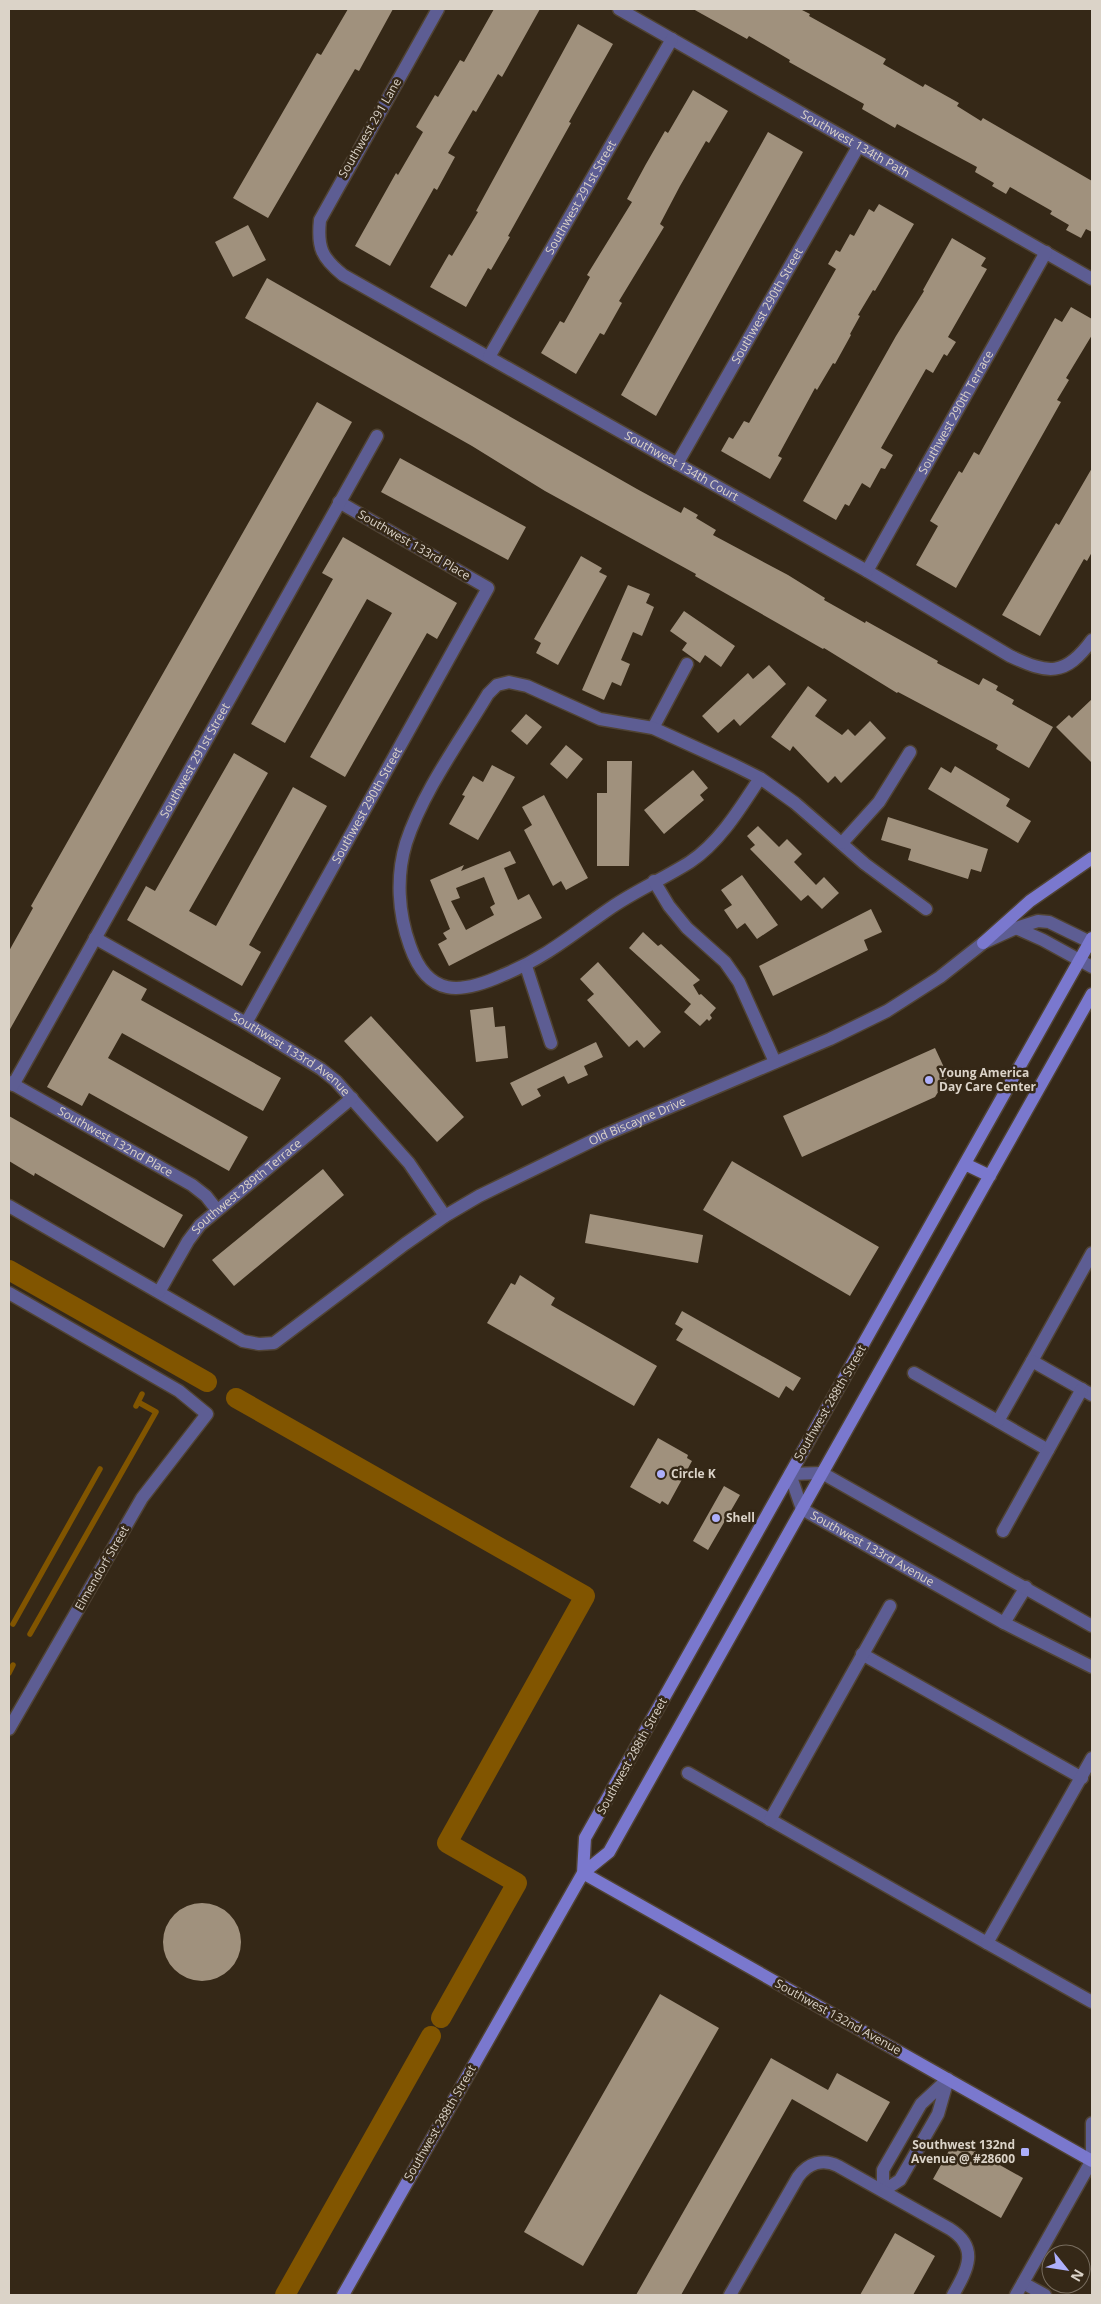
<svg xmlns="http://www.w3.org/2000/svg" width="1101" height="2304" font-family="'Open Sans',sans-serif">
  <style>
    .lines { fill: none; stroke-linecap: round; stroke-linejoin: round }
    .stream { stroke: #815500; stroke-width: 5.5 }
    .canal { stroke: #815500; stroke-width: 20 }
    .building { fill: #a0917d; fill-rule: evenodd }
    .street-casing { stroke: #504333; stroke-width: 15 }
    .secondary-casing { stroke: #504333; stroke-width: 15 }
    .street { stroke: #5d5d93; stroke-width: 12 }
    .secondary { stroke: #7a78ce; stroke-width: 12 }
    .poi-dot { fill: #adaffb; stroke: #352817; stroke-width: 2 }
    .labels { text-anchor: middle; stroke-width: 5; stroke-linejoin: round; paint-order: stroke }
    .street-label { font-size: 12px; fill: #dbd3c8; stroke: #352817 }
    .poi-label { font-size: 12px; font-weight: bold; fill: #dbd3c8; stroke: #352817; text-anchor: start }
  </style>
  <rect width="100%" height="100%" fill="#352817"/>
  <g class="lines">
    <path class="stream" d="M 136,1406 L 142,1394
      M 13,1624 L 100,1469
      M 30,1634 L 156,1412 L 138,1402
      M 9,1673 L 13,1665"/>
    <path class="canal" d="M 9,1270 L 207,1382
      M 236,1398 L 585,1596 L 447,1843 L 517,1883 L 441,2018
      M 285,2295 L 431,2036"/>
  </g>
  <path class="building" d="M 348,9 L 393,9 L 359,71 L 355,69 L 268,218 L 233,198 L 317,53 L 321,55 Z
    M 494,9 L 540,9 L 502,77 L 498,74 L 476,112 L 473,110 L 448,153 L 455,157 L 437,190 L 434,188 L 390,266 L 355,246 L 396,173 L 398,175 L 423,132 L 416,127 L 435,95 L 438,97 L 460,60 L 464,62 Z
    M 693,9 L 800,9 L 810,14 L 809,16 L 886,59 L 883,64 L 923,87 L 925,84 L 959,103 L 957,106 L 981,121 L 983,118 L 1092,181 L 1092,232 L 1086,229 L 1081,238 L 1066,230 L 1069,225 L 1050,214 L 1052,211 L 1010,187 L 1006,194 L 992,186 L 994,183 L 975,172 L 977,167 L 897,124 L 895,128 L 862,109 L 864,104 L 789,62 L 790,60 L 749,36 L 747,39 Z
    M 578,24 L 613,44 L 569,122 L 571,123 L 508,236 L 510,237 L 491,270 L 488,268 L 466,307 L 430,287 L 449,254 L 452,256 L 478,212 L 476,211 Z
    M 693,90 L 728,111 L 709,143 L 706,141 L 680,186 L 660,224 L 664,227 L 619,301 L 622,303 L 604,335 L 600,333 L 576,374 L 541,353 L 560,321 L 564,323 L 590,277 L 587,275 L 632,202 L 627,199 L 646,164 L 665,131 L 668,133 Z
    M 768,132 L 803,152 L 656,416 L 621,395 Z
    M 879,204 L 914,224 L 875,291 L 873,290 L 858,315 L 860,316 L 850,334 L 851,335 L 835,364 L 833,363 L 817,390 L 815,388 L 778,456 L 782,458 L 770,479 L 721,451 L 729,437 L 733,439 L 744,421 L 749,423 L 836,269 L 828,264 L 836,250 L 840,252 L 850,234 L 854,236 L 869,209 L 874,212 Z
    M 248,225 L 266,260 L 233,277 L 215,242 Z
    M 952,238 L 986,258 L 981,266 L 987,269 L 948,337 L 956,342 L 947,356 L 944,354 L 933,373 L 926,369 L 881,448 L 893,455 L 885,469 L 881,468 L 870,488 L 862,483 L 849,506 L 845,504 L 836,520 L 803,501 L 896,336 L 924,291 L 923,290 Z
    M 267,278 L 637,489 L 681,513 L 684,507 L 698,515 L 696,518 L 716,530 L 713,535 L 788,575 L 825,598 L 824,600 L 865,623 L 866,621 L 938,661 L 937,663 L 979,685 L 983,678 L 998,686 L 996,690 L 1014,700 L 1012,704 L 1053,727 L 1029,768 L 996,749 L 998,745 L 898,692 L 897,693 L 824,648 L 823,649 L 695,576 L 696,574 L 545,491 L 472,446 L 245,318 Z
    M 1071,307 L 1092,319 L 1092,335 L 1066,378 L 1069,380 L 1057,400 L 1061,402 L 956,588 L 916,565 L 938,526 L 930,521 L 959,471 L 962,473 L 974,452 L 979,455 L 1055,318 L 1062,322 Z
    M 317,402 L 352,422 L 9,1031 L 9,951 L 33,908 L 31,906 Z
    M 400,458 L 526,527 L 508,560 L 381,492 Z
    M 1092,468 L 1092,552 L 1087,561 L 1084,559 L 1040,636 L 1002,615 L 1056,523 L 1059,525 Z
    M 343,537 L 457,603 L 437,639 L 427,633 L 345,777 L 310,757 L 392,613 L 367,599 L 285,743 L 251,724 L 333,579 L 322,573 Z
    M 581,556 L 602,568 L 599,572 L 607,576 L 558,665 L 536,653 L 541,643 L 534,639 Z
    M 628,585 L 650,594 L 646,603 L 654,607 L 642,636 L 633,632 L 621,660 L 630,664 L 621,686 L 612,682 L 604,700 L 582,690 Z
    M 684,611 L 735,646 L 721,667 L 705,655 L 700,663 L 682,650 L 687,643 L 670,631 Z
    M 769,665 L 786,684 L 740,726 L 734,719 L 718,733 L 702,716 L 748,673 L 753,679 Z
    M 808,686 L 827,700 L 815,716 L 842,735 L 848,729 L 855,736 L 870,721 L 886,738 L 841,783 L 835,776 L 828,783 L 793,746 L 790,751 L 771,737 Z
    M 1092,699 L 1092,763 L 1056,727 L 1069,715 L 1072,718 Z
    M 526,714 L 542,727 L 527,745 L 511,731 Z
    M 566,745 L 583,759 L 567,779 L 550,764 Z
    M 234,753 L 268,773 L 189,911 L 216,926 L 293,787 L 327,806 L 249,945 L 261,952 L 242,986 L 127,920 L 146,886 L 155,891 Z
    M 607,761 L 632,761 L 629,866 L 597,866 L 597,793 L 607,793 Z
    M 492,765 L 515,777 L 478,840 L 449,824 L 465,796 L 462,795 L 473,776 L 483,782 Z
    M 955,766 L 1010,799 L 1006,806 L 1031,821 L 1018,843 L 928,789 L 941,767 L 951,773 Z
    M 693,770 L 708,788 L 700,795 L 704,800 L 664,834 L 644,810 Z
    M 544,795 L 588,878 L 566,890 L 561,881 L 553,886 L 524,830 L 532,825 L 522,807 Z
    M 888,817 L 988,849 L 981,872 L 971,869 L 968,879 L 908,860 L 911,849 L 881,840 Z
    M 758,826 L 779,847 L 787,839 L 802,854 L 794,862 L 816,885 L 824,877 L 839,893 L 822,909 L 808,895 L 801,901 L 750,849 L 755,845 L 747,836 Z
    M 510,851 L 516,863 L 504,868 L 518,900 L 529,894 L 542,918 L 449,966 L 438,944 L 447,939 L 443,933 L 450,929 L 430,880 L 464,865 L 461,871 ZM 484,877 L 495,904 L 490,907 L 494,915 L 466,930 L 451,901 L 460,898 L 456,888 Z
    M 742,875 L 778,925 L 757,939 L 745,923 L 737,929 L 724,910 L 732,905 L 721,890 Z
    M 871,909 L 882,932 L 864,940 L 868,950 L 773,996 L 759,966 Z
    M 643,932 L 658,946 L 661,944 L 700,980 L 693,985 L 699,995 L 701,994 L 716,1008 L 710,1015 L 712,1018 L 709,1021 L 707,1019 L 700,1026 L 684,1012 L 691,1004 L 629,948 Z
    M 598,962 L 661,1032 L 644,1048 L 637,1040 L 629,1047 L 587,1000 L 594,994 L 580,979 Z
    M 113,970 L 147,989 L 141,1000 L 281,1078 L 263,1111 L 122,1033 L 108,1058 L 248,1137 L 229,1171 L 89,1093 L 82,1106 L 47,1087 Z
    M 493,1007 L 495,1027 L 505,1026 L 508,1058 L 476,1062 L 470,1010 Z
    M 371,1016 L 464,1117 L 437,1142 L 344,1041 Z
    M 596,1042 L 603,1057 L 584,1066 L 588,1075 L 568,1084 L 564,1076 L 537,1089 L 541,1096 L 522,1106 L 510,1083 Z
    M 935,1048 L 948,1076 L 935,1097 L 802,1157 L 783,1116 Z
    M 9,1116 L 183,1215 L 164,1248 L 35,1173 L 34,1176 L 9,1161 Z
    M 732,1161 L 879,1247 L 850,1296 L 703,1210 Z
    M 323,1169 L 344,1195 L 234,1286 L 212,1260 Z
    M 590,1214 L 703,1235 L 698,1263 L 585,1243 Z
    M 520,1275 L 555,1298 L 551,1305 L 657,1366 L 634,1406 L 487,1323 L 511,1283 L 515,1285 Z
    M 682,1311 L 801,1378 L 793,1391 L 786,1386 L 779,1398 L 676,1340 L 683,1329 L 675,1324 Z
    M 658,1438 L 688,1455 L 687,1458 L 692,1461 L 668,1505 L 662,1501 L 660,1504 L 630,1487 Z
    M 724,1486 L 740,1495 L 708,1550 L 693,1541 Z
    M163 1942a39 39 0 1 1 78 0a39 39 0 1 1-78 0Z
    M 660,1994 L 719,2028 L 583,2266 L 524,2232 Z
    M 771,2058 L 828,2090 L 837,2073 L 890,2102 L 867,2142 L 792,2099 L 681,2295 L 636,2295 Z
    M 955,2140 L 1023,2178 L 1001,2218 L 933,2179 Z
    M 895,2233 L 935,2256 L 926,2272 L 913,2295 L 860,2295 Z"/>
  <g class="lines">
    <g class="street-casing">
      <g id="street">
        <path id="s1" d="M 438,9 L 320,220 C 317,248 322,258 343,275 L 867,571 L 1010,656 C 1048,674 1065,677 1092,640"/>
        <path id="s2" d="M 619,9 L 1092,279"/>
        <path id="s3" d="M 489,357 L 672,39"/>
        <path id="s4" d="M 677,464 L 858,147"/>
        <path id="s5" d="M 867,571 L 1046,252"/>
        <path d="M 653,728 L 687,664"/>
        <path d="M 760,778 C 741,807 720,842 690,862 C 665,878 637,890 612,907 C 574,933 547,957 503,975 C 461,994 428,998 410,946 C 398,913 396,876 406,843 C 423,791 460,741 488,694 L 497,685 L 509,682 L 527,686 L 600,719 L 653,728 L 734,765 L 760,778 L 795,803 L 865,864 L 926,909"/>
        <path d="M 842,843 L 879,802 L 910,752"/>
        <path d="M 654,881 L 669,906 L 687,928 L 725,962 L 739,982 L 775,1062"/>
        <path d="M 1016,928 L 1043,940 L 1092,967"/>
        <path id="s6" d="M 95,938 L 246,1023 L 321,1069 L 336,1081 L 409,1163 L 445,1216"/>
        <path d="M 526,966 L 551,1043"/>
        <path id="s7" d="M 246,1023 L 488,588 L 339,502"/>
        <path id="s8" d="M 9,1082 L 192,1185 L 206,1196 L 217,1210"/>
        <path id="s9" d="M 13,1085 L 377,436"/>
        <path id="s10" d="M 9,1206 L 243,1341 L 259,1344 L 274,1343 L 405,1244 L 445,1216 L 479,1196 L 602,1136 L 830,1039 L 887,1011 L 940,977 L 983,943 L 1016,928 L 1038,921 L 1049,922 L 1092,943"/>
        <path id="s11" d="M 159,1292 L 188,1241 L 200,1225 L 352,1098"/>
        <path d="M 9,1293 L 179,1391 L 207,1414 L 142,1498 L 9,1729"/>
        <path d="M 1032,1361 L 1092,1253"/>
        <path d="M 914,1373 L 1048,1450"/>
        <path d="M 998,1421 L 1032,1361 L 1092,1395"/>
        <path d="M 1003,1531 L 1082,1389"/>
        <path d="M 1004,1623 L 1026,1587"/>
        <path id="s12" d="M 1092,1626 L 822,1473 L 790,1474 L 802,1509 L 1004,1623 L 1092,1667"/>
        <path d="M 862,1654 L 1082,1778"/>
        <path d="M 688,1773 L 987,1943 L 1092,1758"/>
        <path d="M 770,1820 L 890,1606"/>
        <path d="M 987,1943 L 1092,2002"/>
        <path d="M 948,2079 L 938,2114 L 900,2180 L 883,2191 L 883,2170 L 921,2104 Z"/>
        <path d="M 1092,2160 L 1092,2123"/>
        <path d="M 1023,2283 L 1045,2295"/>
        <path d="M 730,2295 L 798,2177 C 808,2163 823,2158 838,2166 L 950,2229 C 980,2248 967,2270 953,2295"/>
        <path d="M 1016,2295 L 1092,2160"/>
      </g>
    </g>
    <g class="secondary-casing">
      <path id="secondary" d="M 983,943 L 1030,901 L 1092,858
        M 965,1164 L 990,1176
        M 583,1873 L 585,1838 L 1092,938
        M 583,1873 L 1092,2161
        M 343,2295 L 583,1873 L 609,1852 L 614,1843 L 1092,994"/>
    </g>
    <use href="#street" class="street"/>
    <use href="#secondary" class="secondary"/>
  </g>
  <g class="poi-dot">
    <circle cx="929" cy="1080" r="5"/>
    <circle cx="661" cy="1474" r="5"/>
    <circle cx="716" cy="1518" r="5"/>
    <rect x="1020" y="2147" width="10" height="10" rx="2.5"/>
  </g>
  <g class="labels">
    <g class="street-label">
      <text transform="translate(370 128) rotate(-60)" y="4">Southwest 291 Lane</text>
      <text dy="4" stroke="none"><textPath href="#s2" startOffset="272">Southwest 134th Path</textPath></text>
      <text dy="4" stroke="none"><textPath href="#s3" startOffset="184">Southwest 291st Street</textPath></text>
      <text dy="4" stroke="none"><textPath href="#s4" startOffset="182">Southwest 290th Street</textPath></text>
      <text dy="4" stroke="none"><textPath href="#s5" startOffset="182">Southwest 290th Terrace</textPath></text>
      <text dy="4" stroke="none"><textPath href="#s1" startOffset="694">Southwest 134th Court</textPath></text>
      <text transform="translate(414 545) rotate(30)" y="4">Southwest 133rd Place</text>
      <text dy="4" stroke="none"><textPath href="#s9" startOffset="372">Southwest 291st Street</textPath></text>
      <text dy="4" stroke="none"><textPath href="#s7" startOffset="249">Southwest 290th Street</textPath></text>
      <text dy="4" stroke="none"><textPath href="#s6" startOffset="228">Southwest 133rd Avenue</textPath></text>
      <text dy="4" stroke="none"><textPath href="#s10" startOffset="729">Old Biscayne Drive</textPath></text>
      <text dy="4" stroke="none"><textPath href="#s8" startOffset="122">Southwest 132nd Place</textPath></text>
      <text dy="4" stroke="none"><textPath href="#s11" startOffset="139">Southwest 289th Terrace</textPath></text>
      <text transform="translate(830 1403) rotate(-60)" y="4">Southwest 288th Street</text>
      <text dy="4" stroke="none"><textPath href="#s12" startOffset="460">Southwest 133rd Avenue</textPath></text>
      <text transform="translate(102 1568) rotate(-60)" y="4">Elmendorf Street</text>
      <text transform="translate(632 1756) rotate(-61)" y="4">Southwest 288th Street</text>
      <text transform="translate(838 2017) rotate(29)" y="4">Southwest 132nd Avenue</text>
      <text transform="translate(440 2123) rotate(-60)" y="4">Southwest 288th Street</text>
    </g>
    <g class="poi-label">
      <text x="939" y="1077">Young America<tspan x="939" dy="14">Day Care Center</tspan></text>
      <text x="671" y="1478">Circle K</text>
      <text x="726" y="1522">Shell</text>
      <text x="1015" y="2149" text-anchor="end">Southwest 132nd<tspan x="1015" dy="14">Avenue @ #28600</tspan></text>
    </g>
  </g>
  <rect width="1101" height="2304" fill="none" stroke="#dbd3c8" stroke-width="20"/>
  <g transform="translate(1066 2269) rotate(120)"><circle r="24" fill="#352817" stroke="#776c5e"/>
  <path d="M0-4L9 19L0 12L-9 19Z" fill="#adaffb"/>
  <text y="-8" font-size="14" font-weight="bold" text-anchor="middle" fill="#dbd3c8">N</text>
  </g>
</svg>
